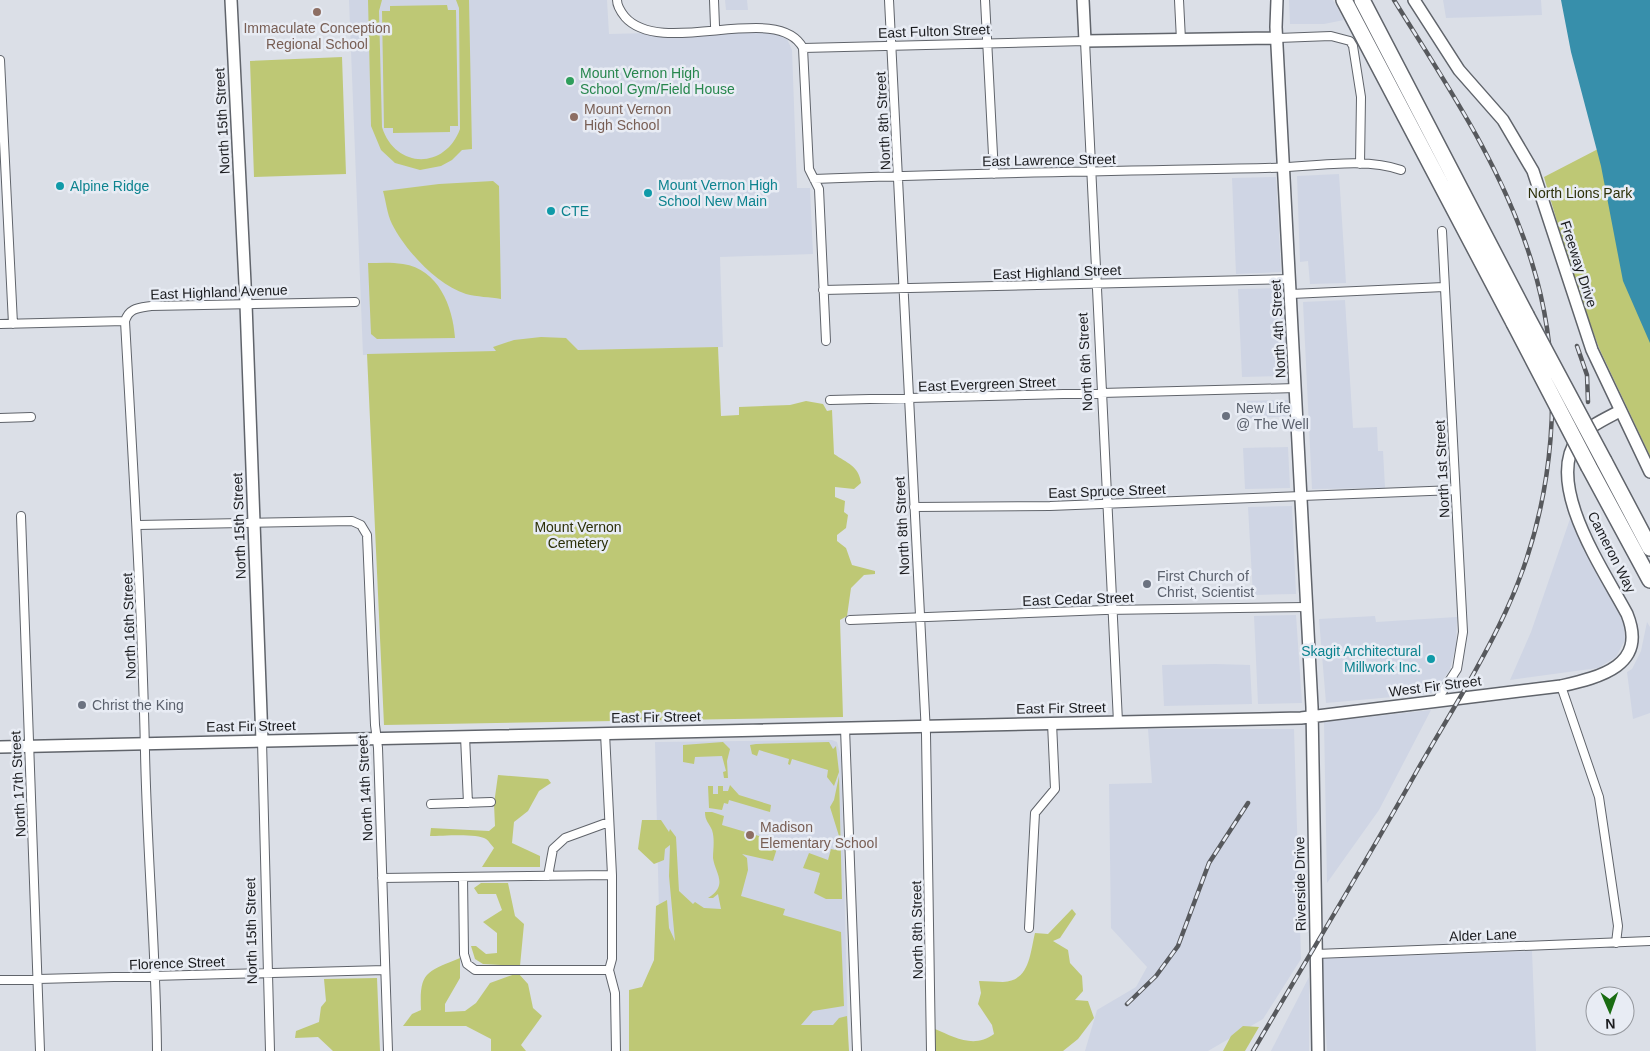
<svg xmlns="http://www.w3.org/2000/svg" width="1650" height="1051" font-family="Arial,sans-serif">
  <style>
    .built { fill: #cfd5e4 }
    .green { fill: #bec875 }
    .water { fill: #378fab }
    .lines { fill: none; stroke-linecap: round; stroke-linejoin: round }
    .street-casing { stroke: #60646b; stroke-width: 10 }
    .secondary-casing { stroke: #60646b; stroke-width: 14 }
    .highway-casing { stroke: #60646b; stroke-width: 18 }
    .street { stroke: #fff; stroke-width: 8 }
    .secondary { stroke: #fff; stroke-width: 11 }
    .highway { stroke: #fff; stroke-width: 15 }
    .rail-casing { stroke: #57595d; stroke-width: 4.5 }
    .rail { stroke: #e8ecf4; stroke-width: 2.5; stroke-dasharray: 8; stroke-linecap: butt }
    .highway-bridge-casing { stroke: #60646b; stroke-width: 18; stroke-linecap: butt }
    .highway-bridge { stroke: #fff; stroke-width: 15 }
    .education-dot { fill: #8d6e63; stroke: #e8ecf4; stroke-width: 2 }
    .leisure-dot { fill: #2e9e5b; stroke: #e8ecf4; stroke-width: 2 }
    .culture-dot { fill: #0f9aa8; stroke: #e8ecf4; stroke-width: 2 }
    .worship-dot { fill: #6b7280; stroke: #e8ecf4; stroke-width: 2 }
    .labels { text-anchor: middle; stroke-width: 5; stroke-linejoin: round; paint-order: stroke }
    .education-label { font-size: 14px; fill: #785e54; stroke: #e8ecf4; text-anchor: start }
    .street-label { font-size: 14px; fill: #1b1c1f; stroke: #e8ecf4 }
    .leisure-label { font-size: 14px; fill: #27864d; stroke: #e8ecf4; text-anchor: start }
    .culture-label { font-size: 14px; fill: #0d838f; stroke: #e8ecf4; text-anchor: start }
    .park-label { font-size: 14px; fill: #2c3008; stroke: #e8ecf4 }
    .worship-label { font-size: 14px; fill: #5b616d; stroke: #e8ecf4; text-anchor: start }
  </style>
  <rect width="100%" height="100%" fill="#dbdfe7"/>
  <path class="built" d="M 349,0 L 607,0 L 609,34 L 771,30 L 787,39 L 792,50 L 797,188 L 810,188 L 813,254 L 720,257 L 723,347 L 363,355 Z
    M 725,0 L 747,0 L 748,10 L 726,10 Z
    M 1289,0 L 1333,0 L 1344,20 L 1324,24 L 1290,24 Z
    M 1443,0 L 1541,0 L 1542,15 L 1446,18 Z
    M 1339,174 L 1346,283 L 1310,284 L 1308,261 L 1300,262 L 1297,176 Z
    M 1276,177 L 1281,272 L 1236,274 L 1232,178 Z
    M 1282,288 L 1286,376 L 1242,377 L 1238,289 Z
    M 1345,300 L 1353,428 L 1377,427 L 1378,451 L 1383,451 L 1385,488 L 1312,489 L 1303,302 Z
    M 1288,400 L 1288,416 L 1241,419 L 1242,401 Z
    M 1288,447 L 1290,488 L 1245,489 L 1243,448 Z
    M 1292,506 L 1296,594 L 1253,595 L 1248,507 Z
    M 1571,516 L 1623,614 L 1625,640 L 1616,657 L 1598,668 L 1510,680 L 1531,632 Z
    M 1296,615 L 1302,703 L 1258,704 L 1254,616 Z
    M 1375,616 L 1376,622 L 1457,617 L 1456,645 L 1450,669 L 1436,691 L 1426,694 L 1326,703 L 1319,619 Z
    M 1647,622 L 1650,627 L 1650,713 L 1633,719 L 1627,672 L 1632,669 L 1641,651 Z
    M 1215,664 L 1250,665 L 1252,704 L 1164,706 L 1162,665 Z
    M 1431,710 L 1379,810 L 1327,883 L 1324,722 Z
    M 1148,729 L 1294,729 L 1301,959 L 1263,1019 L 1208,1051 L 1085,1051 L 1097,1010 L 1136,987 L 1147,967 L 1111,928 L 1109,784 L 1152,783 Z
    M 832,740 L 837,742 L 841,757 L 848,1034 L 708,1037 L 675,968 L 659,912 L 655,742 Z
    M 1398,951 L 1398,956 L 1532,951 L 1536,1051 L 1327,1051 L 1321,955 Z
    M 1309,977 L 1309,1051 L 1271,1051 Z"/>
  <path class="green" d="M 368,0 L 382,0 L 379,11 L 382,127 C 395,169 445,170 460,129 L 459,8 L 456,0 L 469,0 L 472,149 L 462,150 L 452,160 L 441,166 L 420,170 L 395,163 L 381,150 L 371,126 Z
    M 447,5 L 448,10 L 456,10 L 458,126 L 450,126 L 450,132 L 393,133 L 393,128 L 384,128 L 382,11 L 390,11 L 390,6 Z
    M 342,57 L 346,174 L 254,177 L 250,61 Z
    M 1600,148 L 1650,327 L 1650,456 L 1599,348 L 1572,273 L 1544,177 Z
    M 493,181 L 499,186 L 501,299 C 490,297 477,297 466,294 C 437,285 405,250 392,224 C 387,214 386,201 383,191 L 439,184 Z
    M 368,263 C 379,263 391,262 403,264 C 438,269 453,306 455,338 L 377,339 L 371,334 Z
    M 541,337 L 566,338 L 578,350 L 718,347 L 721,416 L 739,415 L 739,407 L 790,405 L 806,401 L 823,404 L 827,411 L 832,410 L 834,454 C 847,463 859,466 861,483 L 854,489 L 835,487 L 835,497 L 845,501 L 844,512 L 848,515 L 846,528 L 837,535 L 837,541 L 846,548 L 852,565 L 875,571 L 875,574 L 864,575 L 851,588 L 847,616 L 840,620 L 843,717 L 384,725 L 367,354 L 496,351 L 493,347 L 514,340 Z
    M 723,742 L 730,749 L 727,761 L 728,778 L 724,778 L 723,772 L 726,771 L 722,756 L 695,757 L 694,764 L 683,762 L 683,745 Z
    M 829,742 L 833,749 L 836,746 L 839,772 L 834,786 L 827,777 L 828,770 L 792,759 L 790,765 L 788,764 L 789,759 L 759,750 L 757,756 L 752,754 L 750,745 L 756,744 Z
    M 498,775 L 548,779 L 551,783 L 539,791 L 528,811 L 514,822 L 512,843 L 540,856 L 540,867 L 482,867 L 494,848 C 491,845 489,841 486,839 C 477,833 443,836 430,836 L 431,828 L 489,831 L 495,826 L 494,804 Z
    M 839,776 L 842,899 L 826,899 L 814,893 L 820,873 L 803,868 L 809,853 L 828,860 L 831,849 L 835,850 L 839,836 L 830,807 L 834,800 Z
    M 730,785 L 739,795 L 771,805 L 770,812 L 729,800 L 728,804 L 724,803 L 722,810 L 709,808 L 708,786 L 713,786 L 713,794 L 718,794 L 718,786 L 723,786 L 723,791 L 728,791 Z
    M 705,812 L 712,812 L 724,816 L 722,825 L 779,842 L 773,861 L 742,854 L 747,858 L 748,870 L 741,896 L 785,909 L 783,915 L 841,932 L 844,1006 L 813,1011 L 801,1025 L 833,1025 L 839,1018 L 847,1016 L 849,1051 L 629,1051 L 629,990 L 642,987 L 654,960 L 656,906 L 667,900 L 669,928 L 675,941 L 669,876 L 670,845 L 665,849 L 664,860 L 654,864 L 638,849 L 642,820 L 661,820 L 669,832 L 670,829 L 676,837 L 679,891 L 693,904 L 695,902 L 704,908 L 721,909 L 718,894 L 713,898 L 708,898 C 729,885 715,873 713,858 C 713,850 715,839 712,830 C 709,823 705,821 705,812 Z
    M 481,883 L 508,883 L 515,916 L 524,924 L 520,966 L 483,964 L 475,959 L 471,946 L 476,946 L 486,954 L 497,953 L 497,933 L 483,922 L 502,910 L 496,894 L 478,894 L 474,888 Z
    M 1072,909 L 1076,914 L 1060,938 L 1053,941 L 1068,950 L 1070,963 L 1082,976 L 1083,991 L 1075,1000 L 1088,1001 L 1094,1018 L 1078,1039 L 1063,1051 L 935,1051 L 935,1029 C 954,1037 974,1049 994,1034 L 992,1025 L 978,1004 L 981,993 L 979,981 C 987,981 995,982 1003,982 C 1030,981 1030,953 1035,933 L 1048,934 Z
    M 460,958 L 460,978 L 445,1004 L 445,1012 L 465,1011 L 476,1003 L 490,983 L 518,973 L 528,984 L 533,1008 L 542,1016 L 521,1045 L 526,1051 L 491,1051 L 491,1039 L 466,1026 L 403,1026 L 412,1014 L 421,1010 C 419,971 427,972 460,958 Z
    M 377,978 L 380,1051 L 333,1051 L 318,1037 L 295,1038 L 296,1031 L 319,1022 L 321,1007 L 326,1001 L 324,979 Z
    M 1243,1026 L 1259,1027 L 1245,1051 L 1223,1051 L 1231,1036 Z"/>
  <path class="water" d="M 1561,0 L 1650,0 L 1650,343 L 1623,281 L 1601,166 L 1571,52 Z"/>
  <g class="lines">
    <g class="street-casing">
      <path id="street" d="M 617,0 C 617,6 621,12 625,17 C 662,59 778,0 803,48 L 809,169 L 819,189 L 826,341
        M 714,0 L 715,26
        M 889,0 L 926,734 L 931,1051
        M 985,0 L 994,174
        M 1179,0 L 1181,40
        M 1278,38 L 1331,36 L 1350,41 L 1353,46 L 1361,97 L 1360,164
        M 803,48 L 1085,41 L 1118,722
        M 0,60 L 13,324
        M 814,179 C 964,173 1115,171 1265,168 C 1306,168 1362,156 1401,170
        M 823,290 L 1290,279
        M 1291,294 L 1444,287
        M 0,324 L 125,321
        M 830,400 L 1296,388
        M 0,418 L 31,417
        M 914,507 L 1050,506 L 1455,490
        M 21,516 L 40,1051
        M 138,525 L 352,521 L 361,525 L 367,535 L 375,725 L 378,748 L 388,1051
        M 850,620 L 1105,610 L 1307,607
        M 1561,686 L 1599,797 L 1618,926 L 1616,943
        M 1437,700 L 1457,669 L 1463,632 L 1442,231
        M 845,728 L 857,1051
        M 605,733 L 612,875 L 612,959 L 609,970 L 615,993 L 616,1051
        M 465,736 L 468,803
        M 262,741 L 270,1051
        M 431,804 L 491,802
        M 548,876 L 553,849 L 565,838 L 609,822
        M 463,877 L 464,954 L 467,964 L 475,970 L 609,970
        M 382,878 L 612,875
        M 1029,928 L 1035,813 L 1055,789 L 1052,723
        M 1316,954 L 1650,941
        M 0,980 L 385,970
        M 157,1051 C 156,951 147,852 145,752 C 142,608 133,465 125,321 C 129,308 138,308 151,306 L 355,302"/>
    </g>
    <g class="secondary-casing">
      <path id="secondary" d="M 231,0 L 246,304 L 262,741
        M 1083,0 L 1085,41 L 1278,38
        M 1277,0 L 1276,27 L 1312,707 L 1318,1051
        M 1414,0 L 1459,70 L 1503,120 L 1533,171 L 1592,350 L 1650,472
        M 0,747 L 1301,718 L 1561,686 C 1600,677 1648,666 1627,614 C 1605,572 1543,484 1578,438 C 1587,427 1607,418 1620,411"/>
    </g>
    <g class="highway-casing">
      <path id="highway" d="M 1344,0 L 1514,323
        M 1362,0 L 1526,315
        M 1604,461 L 1650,548
        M 1589,467 L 1650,580"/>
    </g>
    <use href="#street" class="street"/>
    <use href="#secondary" class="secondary"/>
    <use href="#highway" class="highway"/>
    <g class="rail-casing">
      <path id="rail" d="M 1577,346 L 1587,375 L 1588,402
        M 1127,1004 L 1156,976 L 1178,946 L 1209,863 L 1248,803
        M 1253,1051 C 1308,957 1365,864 1418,769 C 1448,717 1481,665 1506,611 C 1555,505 1567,375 1532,263 C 1503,167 1446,84 1394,0"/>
    </g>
    <use href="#rail" class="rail"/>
    <g class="highway-bridge-casing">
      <path id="highway-bridge" d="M 1526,315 L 1604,461
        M 1514,323 L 1589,467"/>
    </g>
    <use href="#highway-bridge" class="highway-bridge"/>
  </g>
  <g class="education-dot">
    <circle cx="317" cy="12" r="5"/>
    <circle cx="574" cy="117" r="5"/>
    <circle cx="750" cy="835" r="5"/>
  </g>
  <circle class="leisure-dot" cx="570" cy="81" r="5"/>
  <g class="culture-dot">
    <circle cx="60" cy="186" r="5"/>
    <circle cx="648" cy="193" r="5"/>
    <circle cx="551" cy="211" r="5"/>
    <circle cx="1431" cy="659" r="5"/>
  </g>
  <g class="worship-dot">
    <circle cx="1226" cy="416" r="5"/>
    <circle cx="1147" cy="584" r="5"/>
    <circle cx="82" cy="705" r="5"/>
  </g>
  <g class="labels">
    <g class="education-label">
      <text x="317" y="33" text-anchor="middle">Immaculate Conception<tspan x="317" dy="16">Regional School</tspan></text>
      <text x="584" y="114">Mount Vernon<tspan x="584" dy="16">High School</tspan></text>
      <text x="760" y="832">Madison<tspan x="760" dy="16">Elementary School</tspan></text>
    </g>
    <g class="street-label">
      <text transform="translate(934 31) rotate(-2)" y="5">East Fulton Street</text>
      <text transform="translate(222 121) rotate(-93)" y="5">North 15th Street</text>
      <text transform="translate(883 121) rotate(-93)" y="5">North 8th Street</text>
      <text transform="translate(1049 160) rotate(-1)" y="5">East Lawrence Street</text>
      <text transform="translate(1579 264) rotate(72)" y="5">Freeway Drive</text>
      <text transform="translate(1057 272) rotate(-2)" y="5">East Highland Street</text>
      <text transform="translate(219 292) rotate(-2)" y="5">East Highland Avenue</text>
      <text transform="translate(1278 329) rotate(-93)" y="5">North 4th Street</text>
      <text transform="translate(1085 362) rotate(-93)" y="5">North 6th Street</text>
      <text transform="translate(987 384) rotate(-2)" y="5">East Evergreen Street</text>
      <text transform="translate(1442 469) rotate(-93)" y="5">North 1st Street</text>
      <text transform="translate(1107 491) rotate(-2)" y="5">East Spruce Street</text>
      <text transform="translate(239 526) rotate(-92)" y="5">North 15th Street</text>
      <text transform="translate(902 526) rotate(-93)" y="5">North 8th Street</text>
      <text transform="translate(1612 552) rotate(63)" y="5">Cameron Way</text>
      <text transform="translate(1078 599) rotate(-2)" y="5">East Cedar Street</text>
      <text transform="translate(129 626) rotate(-92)" y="5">North 16th Street</text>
      <text transform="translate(1435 686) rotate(-7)" y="5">West Fir Street</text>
      <text transform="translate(1061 708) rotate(-1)" y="5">East Fir Street</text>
      <text transform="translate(656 717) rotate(-1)" y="5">East Fir Street</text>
      <text transform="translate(251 726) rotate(-1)" y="5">East Fir Street</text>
      <text transform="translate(18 784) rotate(-93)" y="5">North 17th Street</text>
      <text transform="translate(365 788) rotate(-93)" y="5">North 14th Street</text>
      <text transform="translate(1300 884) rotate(-91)" y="5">Riverside Drive</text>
      <text transform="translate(917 930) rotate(-91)" y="5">North 8th Street</text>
      <text transform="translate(251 931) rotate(-91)" y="5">North 15th Street</text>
      <text transform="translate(1483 935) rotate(-2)" y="5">Alder Lane</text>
      <text transform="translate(177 963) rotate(-2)" y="5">Florence Street</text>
    </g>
    <g class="leisure-label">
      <text x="580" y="78">Mount Vernon High<tspan x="580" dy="16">School Gym/Field House</tspan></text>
    </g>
    <g class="culture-label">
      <text x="658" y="190">Mount Vernon High<tspan x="658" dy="16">School New Main</tspan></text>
      <text x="70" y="191">Alpine Ridge</text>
      <text x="561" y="216">CTE</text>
      <text x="1421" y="656" text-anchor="end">Skagit Architectural<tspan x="1421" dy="16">Millwork Inc.</tspan></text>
    </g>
    <g class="park-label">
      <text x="1580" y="198">North Lions Park</text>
      <text x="578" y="532">Mount Vernon<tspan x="578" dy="16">Cemetery</tspan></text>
    </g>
    <g class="worship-label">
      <text x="1236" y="413">New Life<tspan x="1236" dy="16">@ The Well</tspan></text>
      <text x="1157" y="581">First Church of<tspan x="1157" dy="16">Christ, Scientist</tspan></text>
      <text x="92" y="710">Christ the King</text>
    </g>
  </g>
  <g transform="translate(1610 1011) rotate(178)"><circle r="24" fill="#e8ecf4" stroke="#96999f"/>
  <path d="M0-4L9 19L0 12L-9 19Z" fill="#196c12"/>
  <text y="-8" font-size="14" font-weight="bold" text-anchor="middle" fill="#1b1c1f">N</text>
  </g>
</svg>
